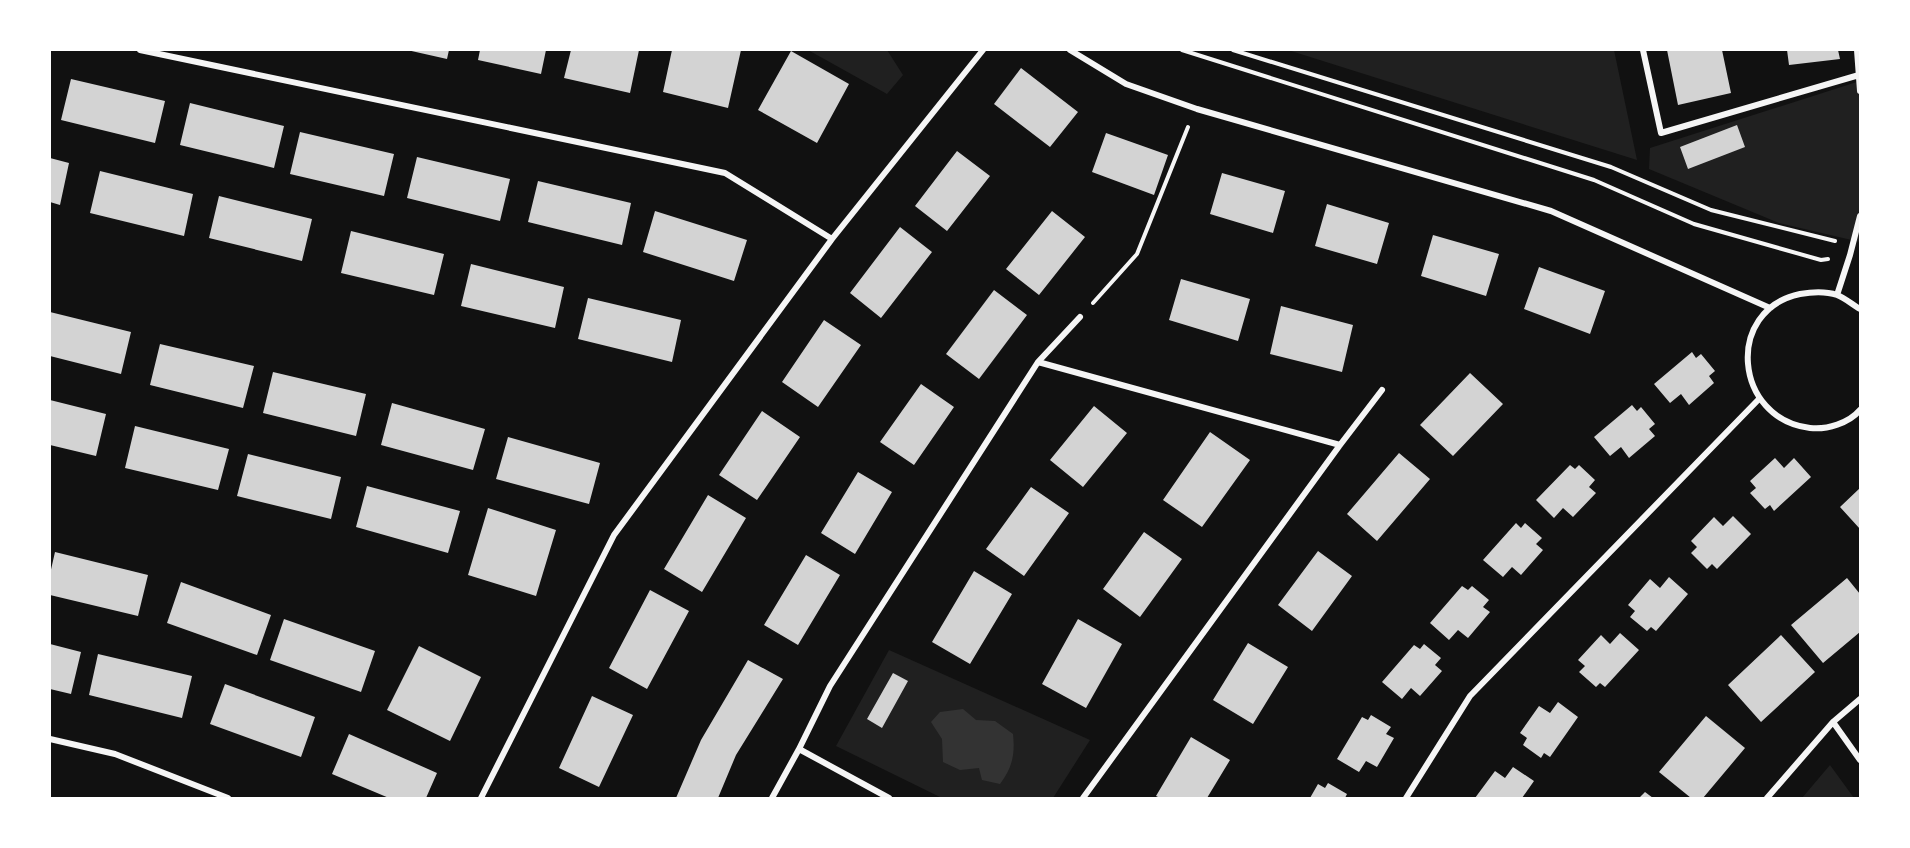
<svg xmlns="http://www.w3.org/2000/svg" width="1910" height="848" font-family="'Roboto Condensed',sans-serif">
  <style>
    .green { fill: #202020 }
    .water { fill: #333 }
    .building { fill: #d3d3d3 }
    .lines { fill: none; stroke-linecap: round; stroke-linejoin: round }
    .path { stroke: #f5f5f5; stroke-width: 4 }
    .minor { stroke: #f5f5f5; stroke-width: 6 }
  </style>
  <rect width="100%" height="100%" fill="#111"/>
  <path class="green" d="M 808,50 L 887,50 L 903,75 L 887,94 Z
    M 1288,50 L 1614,50 L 1637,160 Z
    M 1860,81 L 1860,242 L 1779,223 L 1649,169 L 1650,148 Z
    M 889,650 L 1090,740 L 1053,798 L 942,798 L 836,746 Z
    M 1830,765 L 1854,798 L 1802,798 Z"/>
  <path class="water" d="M 963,709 L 976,720 L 995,721 L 1013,734 C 1015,753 1013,767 1000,784 L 982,780 L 979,768 L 960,770 L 943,762 L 942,739 L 931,722 L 940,712 Z"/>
  <path class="building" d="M 407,50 L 449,50 L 447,59 Z
    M 480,50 L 546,50 L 541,74 L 478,60 Z
    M 571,50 L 639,50 L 630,93 L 564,78 Z
    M 672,50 L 741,50 L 728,108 L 663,92 Z
    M 1667,50 L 1722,50 L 1731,93 L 1678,105 Z
    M 1787,50 L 1838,50 L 1840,59 L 1789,65 Z
    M 791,51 L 849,84 L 817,143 L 758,110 Z
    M 1021,68 L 1078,112 L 1050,147 L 994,104 Z
    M 71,79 L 165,101 L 155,143 L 61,120 Z
    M 190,103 L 284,126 L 274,168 L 180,145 Z
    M 1737,125 L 1745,147 L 1688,169 L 1680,147 Z
    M 300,132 L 394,154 L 384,196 L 290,174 Z
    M 1106,133 L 1168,155 L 1154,195 L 1092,172 Z
    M 957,151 L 990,176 L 947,231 L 915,206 Z
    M 417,157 L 510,179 L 500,221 L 407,198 Z
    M 50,158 L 69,163 L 60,205 L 50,202 Z
    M 100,171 L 193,194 L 184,236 L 90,213 Z
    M 1222,173 L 1285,191 L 1273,233 L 1210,214 Z
    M 538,181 L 631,203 L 622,245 L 528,222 Z
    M 219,196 L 312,219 L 302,261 L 209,238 Z
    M 1327,204 L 1389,223 L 1377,264 L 1315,246 Z
    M 655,211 L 747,240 L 734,281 L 643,252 Z
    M 1052,211 L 1085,237 L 1039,295 L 1006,269 Z
    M 900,227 L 932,252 L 881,318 L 850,293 Z
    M 351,231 L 444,254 L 434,295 L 341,273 Z
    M 1433,235 L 1499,254 L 1486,296 L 1421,276 Z
    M 471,264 L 564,287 L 555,328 L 461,306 Z
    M 1539,267 L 1605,291 L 1590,334 L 1524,309 Z
    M 1181,279 L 1250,299 L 1238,341 L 1169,320 Z
    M 994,290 L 1027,315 L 979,379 L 946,354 Z
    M 588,298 L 681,320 L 672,362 L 578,339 Z
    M 1281,306 L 1353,325 L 1342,372 L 1270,354 Z
    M 50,312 L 131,332 L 121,374 L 50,356 Z
    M 824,320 L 861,345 L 818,407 L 782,382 Z
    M 160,344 L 254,366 L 243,408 L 150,385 Z
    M 1692,352 L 1696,358 L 1701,354 L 1715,371 L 1709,376 L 1714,383 L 1689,405 L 1681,394 L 1670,403 L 1654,384 Z
    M 273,372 L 366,394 L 356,436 L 263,413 Z
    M 1470,373 L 1503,404 L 1453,456 L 1420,425 Z
    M 921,384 L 954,407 L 914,465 L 880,442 Z
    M 50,400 L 106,414 L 96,456 L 50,445 Z
    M 392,403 L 485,429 L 473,470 L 381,445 Z
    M 1632,405 L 1637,411 L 1641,407 L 1655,424 L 1649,429 L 1655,436 L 1629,458 L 1621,447 L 1610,456 L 1594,437 Z
    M 1094,406 L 1127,433 L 1083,487 L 1050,460 Z
    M 762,411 L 800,437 L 757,500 L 719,475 Z
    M 135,426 L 229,449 L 218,490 L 125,468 Z
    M 1210,432 L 1250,460 L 1202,527 L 1163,500 Z
    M 508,437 L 600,463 L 589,504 L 496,479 Z
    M 1399,453 L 1430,479 L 1377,541 L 1347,514 Z
    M 248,454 L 341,477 L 331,519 L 237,496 Z
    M 1775,458 L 1784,468 L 1794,458 L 1811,477 L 1774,511 L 1770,505 L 1765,509 L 1750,493 L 1756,488 L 1750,481 Z
    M 1570,465 L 1575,469 L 1579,465 L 1595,480 L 1589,487 L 1596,493 L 1573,517 L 1563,508 L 1554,518 L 1536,500 Z
    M 858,472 L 892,492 L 855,554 L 821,533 Z
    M 367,486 L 460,511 L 448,553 L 356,527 Z
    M 1031,487 L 1069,513 L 1024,576 L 986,549 Z
    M 1860,488 L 1860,529 L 1840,507 Z
    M 708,495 L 746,518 L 702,592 L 664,569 Z
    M 488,508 L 556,530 L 536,596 L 468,575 Z
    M 1733,516 L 1751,534 L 1717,569 L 1712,564 L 1707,569 L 1691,553 L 1697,547 L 1691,541 L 1714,517 L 1723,526 Z
    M 1516,523 L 1521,528 L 1525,523 L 1542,538 L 1536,544 L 1543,550 L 1521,575 L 1512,567 L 1503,577 L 1483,560 Z
    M 1144,532 L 1182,559 L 1140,617 L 1103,589 Z
    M 1318,551 L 1352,576 L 1312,631 L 1278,605 Z
    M 55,552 L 148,575 L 138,616 L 50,595 L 50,574 Z
    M 806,555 L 840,575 L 798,645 L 764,625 Z
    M 974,571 L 1012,594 L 970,664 L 932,642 Z
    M 1669,577 L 1688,594 L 1656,631 L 1651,627 L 1647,631 L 1630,617 L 1635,611 L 1628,605 L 1650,579 L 1660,588 Z
    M 1847,578 L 1860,594 L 1860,632 L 1823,663 L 1791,625 Z
    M 181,582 L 271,615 L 257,655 L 167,623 Z
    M 1462,586 L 1468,590 L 1472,586 L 1489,600 L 1483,607 L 1490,612 L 1468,638 L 1458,630 L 1449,640 L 1430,623 Z
    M 650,590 L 689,611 L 647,689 L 609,668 Z
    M 284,619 L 375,651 L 361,692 L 270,660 Z
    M 1078,619 L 1122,644 L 1086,708 L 1042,684 Z
    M 1620,633 L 1639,650 L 1605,687 L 1600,683 L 1596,687 L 1579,672 L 1585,666 L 1578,660 L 1601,635 L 1610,644 Z
    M 1781,635 L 1815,672 L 1761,722 L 1728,685 Z
    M 1248,643 L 1288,667 L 1253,724 L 1213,700 Z
    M 50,644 L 81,652 L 71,694 L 50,689 Z
    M 1424,644 L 1441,658 L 1435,665 L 1442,671 L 1420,696 L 1411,688 L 1402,699 L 1382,682 L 1414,645 L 1420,649 Z
    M 419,646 L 481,677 L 450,741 L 387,710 Z
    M 98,654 L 192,676 L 182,718 L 89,695 Z
    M 748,660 L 783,679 L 736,755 L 718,798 L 676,798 L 701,740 Z
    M 893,673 L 908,681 L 882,728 L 867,719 Z
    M 225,684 L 315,717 L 301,757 L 210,724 Z
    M 592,696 L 633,715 L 599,787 L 559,768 Z
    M 1558,702 L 1578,717 L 1550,757 L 1544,753 L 1541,758 L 1523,745 L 1527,738 L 1520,733 L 1539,706 L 1550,713 Z
    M 1371,715 L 1391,727 L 1386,734 L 1394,738 L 1377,767 L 1366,761 L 1359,772 L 1337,759 L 1362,717 L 1368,720 Z
    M 1706,716 L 1745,748 L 1703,798 L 1691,798 L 1659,772 Z
    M 349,734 L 437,773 L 426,798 L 389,798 L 332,774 Z
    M 1191,737 L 1230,760 L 1207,798 L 1160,798 L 1156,796 Z
    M 1513,767 L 1534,781 L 1522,798 L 1475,798 L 1495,771 L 1505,778 Z
    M 1328,783 L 1347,794 L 1345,798 L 1310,798 L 1318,784 L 1325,788 Z
    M 1645,792 L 1653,798 L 1639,798 Z"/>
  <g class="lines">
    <path class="path" d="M 1182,50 L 1594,180 L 1694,224 L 1821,260 L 1828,259
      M 1233,50 L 1611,167 L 1711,210 L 1835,241
      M 1093,303 L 1137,254 L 1188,127"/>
    <path class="minor" d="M 140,50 L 725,173 L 832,239
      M 1070,50 L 1126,84 L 1197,109 L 1551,211 L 1770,308
      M 1643,50 L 1661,133 L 1859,75
      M 1857,50 L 1860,91
      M 1837,295 L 1850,255 L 1860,216
      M 1860,309 C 1853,305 1845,298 1837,295 C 1825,291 1812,292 1800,294 C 1724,310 1734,419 1810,428 C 1827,430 1849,423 1860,410
      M 1038,362 L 1080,317
      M 1833,722 L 1860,699
      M 50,739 L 115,754 L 228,798
      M 481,798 L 614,535 L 832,239 L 983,50
      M 772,798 L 799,749
      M 889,798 L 799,749 L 830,686 L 1038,362 L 1340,445
      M 1083,798 L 1340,445 L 1382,390
      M 1406,798 L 1470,696 L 1759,399
      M 1767,798 L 1833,722 L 1860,760"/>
  </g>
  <rect width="1910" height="848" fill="none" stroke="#ffffff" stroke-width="102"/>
</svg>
